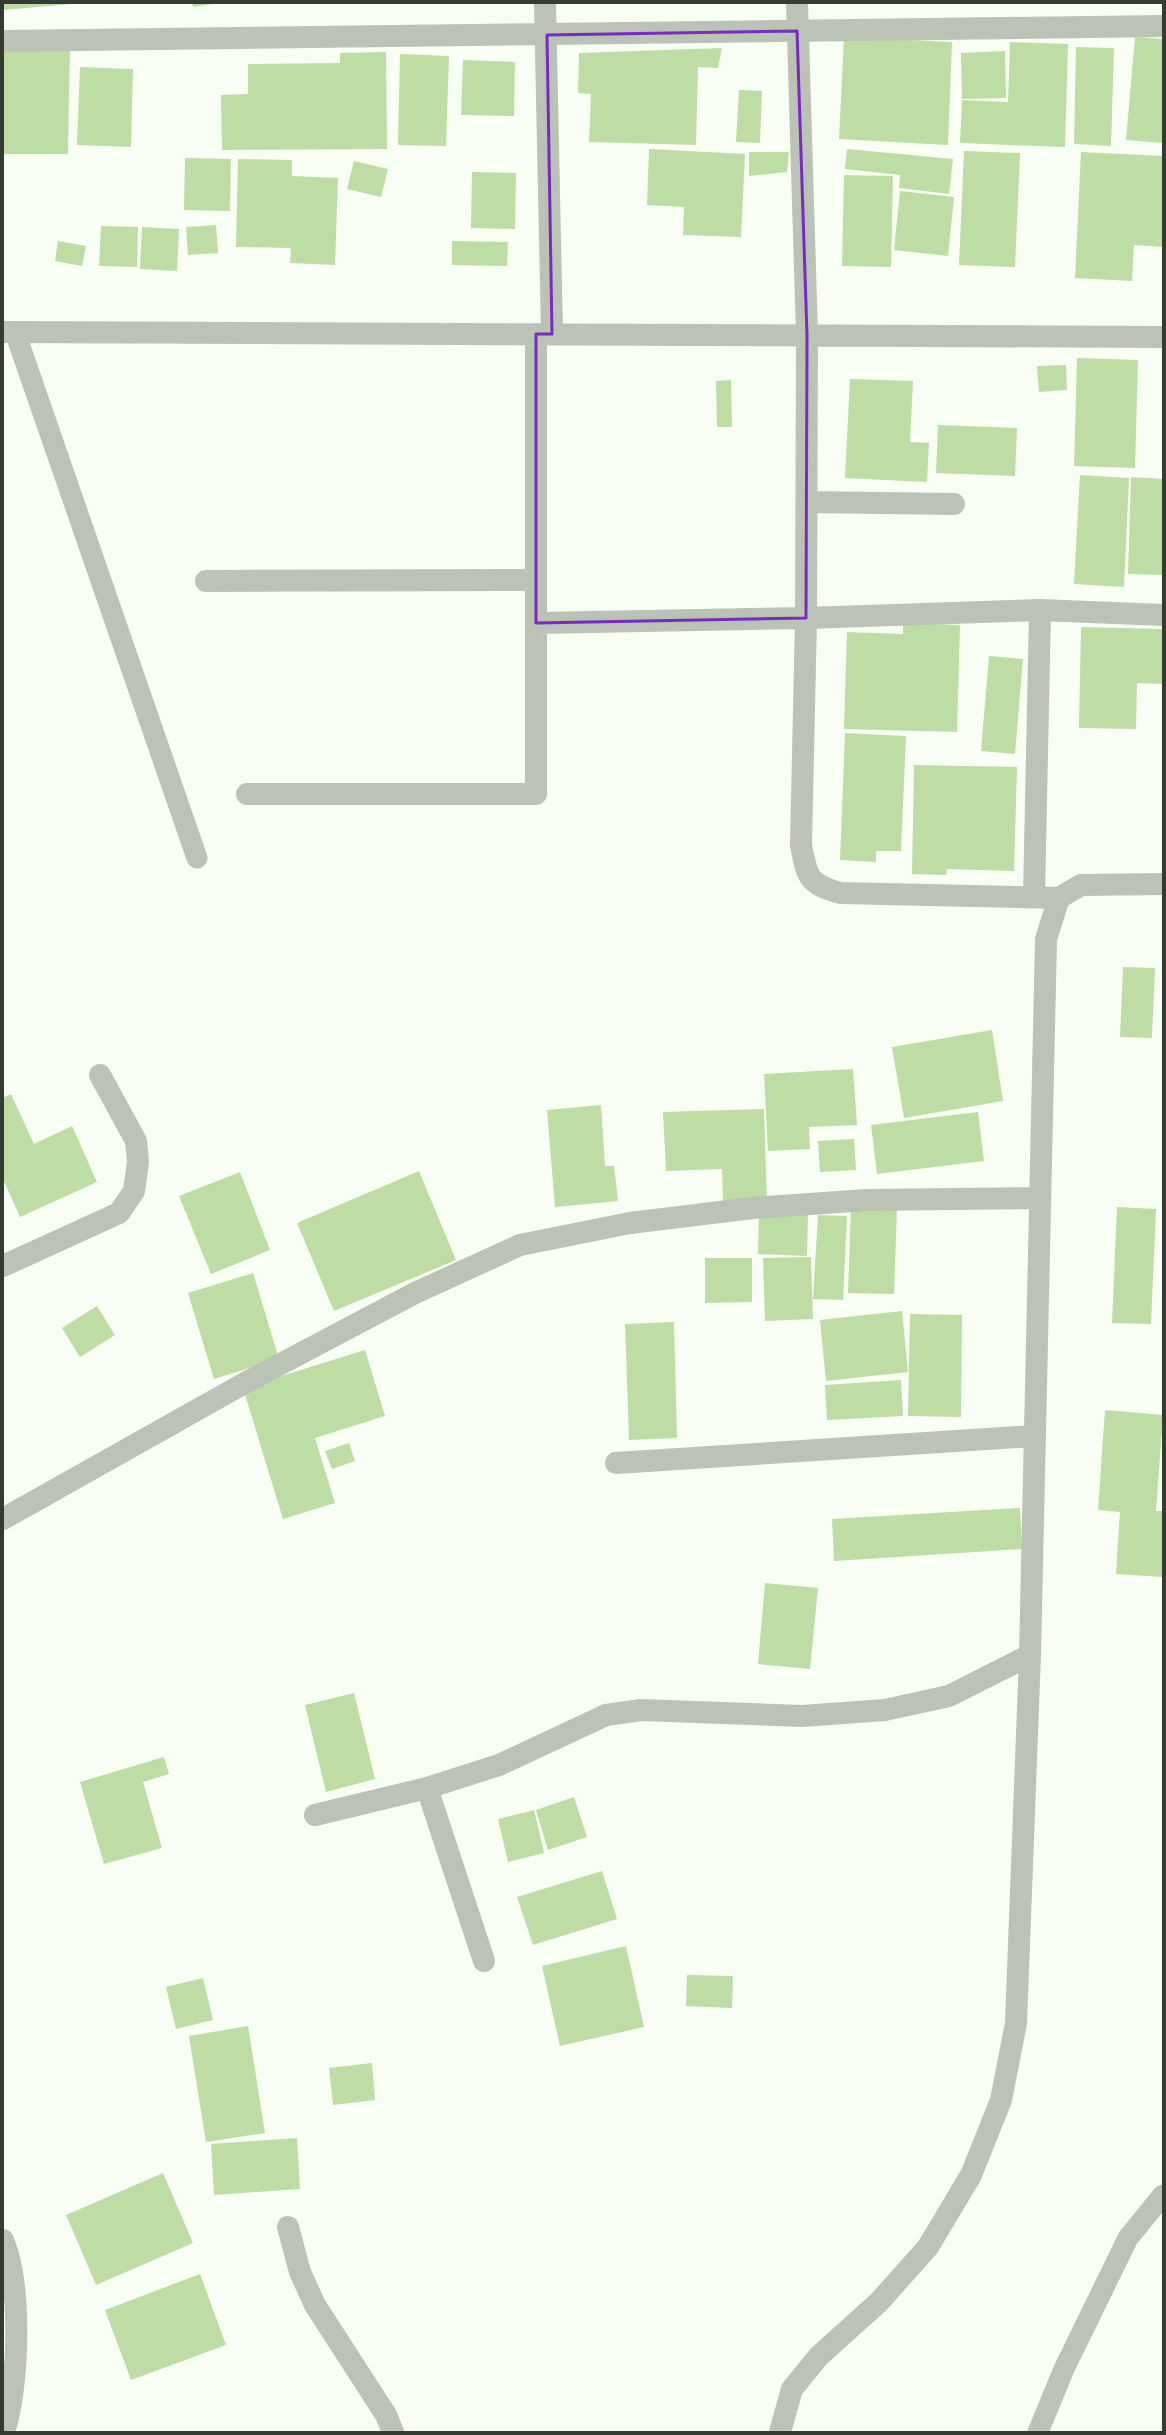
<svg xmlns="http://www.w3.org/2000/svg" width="1166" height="2435" font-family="'Titillium Web',sans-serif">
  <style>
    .building { fill: #bddda5 }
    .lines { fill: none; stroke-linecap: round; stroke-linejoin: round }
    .service { stroke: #bbc2b6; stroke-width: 21 }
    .minor { stroke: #bbc2b6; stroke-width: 22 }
    .marked { fill: none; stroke: #7b2cbf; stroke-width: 3; stroke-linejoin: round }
  </style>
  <rect width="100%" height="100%" fill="#f8fef3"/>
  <path class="building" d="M 3,3 L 72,3 L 72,4 L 3,10 Z
    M 192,3 L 213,3 L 213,4 L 193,7 Z
    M 844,37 L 952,42 L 948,145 L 839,139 Z
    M 1135,37 L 1163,39 L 1163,143 L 1126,140 Z
    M 1010,42 L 1068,44 L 1065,147 L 960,143 L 962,100 L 1008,102 Z
    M 3,45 L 70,46 L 68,154 L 3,154 Z
    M 1076,47 L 1114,48 L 1111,146 L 1074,144 Z
    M 722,48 L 718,68 L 698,67 L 696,145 L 589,142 L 591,94 L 578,93 L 579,53 Z
    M 1005,51 L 1006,98 L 962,99 L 961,53 Z
    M 386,52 L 387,149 L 222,150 L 221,95 L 248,94 L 248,64 L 340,63 L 340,53 Z
    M 400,54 L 449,56 L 446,146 L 398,145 Z
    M 463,60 L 515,62 L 514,116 L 461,115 Z
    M 80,67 L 133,69 L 131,147 L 77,145 Z
    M 739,90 L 762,91 L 760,143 L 736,142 Z
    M 649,149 L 745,154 L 741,237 L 683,235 L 684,207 L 647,205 Z
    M 847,149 L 953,159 L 949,194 L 899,188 L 900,175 L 845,169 Z
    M 964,151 L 1020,153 L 1015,267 L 959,265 Z
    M 749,152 L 789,152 L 787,172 L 749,176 Z
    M 1081,152 L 1163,156 L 1163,247 L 1134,245 L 1132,281 L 1075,278 Z
    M 185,158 L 231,159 L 230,211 L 184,210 Z
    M 238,159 L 292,160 L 292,176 L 338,178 L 335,265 L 290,263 L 291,248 L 236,247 Z
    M 354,161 L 388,169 L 381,197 L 347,189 Z
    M 472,172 L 516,173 L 515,229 L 471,228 Z
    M 844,175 L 893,176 L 891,267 L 842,266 Z
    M 900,191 L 954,197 L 948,256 L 894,250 Z
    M 216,225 L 218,253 L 188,255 L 186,227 Z
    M 101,226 L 138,227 L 137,267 L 99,266 Z
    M 142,227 L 179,229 L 177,271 L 140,269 Z
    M 58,241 L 86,246 L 82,266 L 55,261 Z
    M 452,241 L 508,242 L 507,266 L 452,265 Z
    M 1077,358 L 1138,360 L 1135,468 L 1074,466 Z
    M 1066,365 L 1067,390 L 1039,392 L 1037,366 Z
    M 850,379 L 913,381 L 910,442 L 929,443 L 927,482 L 845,478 Z
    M 731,380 L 732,427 L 717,427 L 716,381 Z
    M 938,425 L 1017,428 L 1015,476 L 936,473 Z
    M 1080,475 L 1129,478 L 1124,587 L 1074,584 Z
    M 1131,477 L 1163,479 L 1163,575 L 1128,574 Z
    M 903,623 L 960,625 L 957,732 L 844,729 L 847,632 L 903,634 Z
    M 1081,627 L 1163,629 L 1163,684 L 1137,683 L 1136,729 L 1079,728 Z
    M 989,656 L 1023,659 L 1015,754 L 981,751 Z
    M 845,733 L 906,736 L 901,851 L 876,851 L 876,862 L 840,860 Z
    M 914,765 L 1017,767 L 1014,871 L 947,869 L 946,875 L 912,874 Z
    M 1123,967 L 1155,968 L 1152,1038 L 1120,1037 Z
    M 992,1030 L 1003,1101 L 904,1118 L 892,1047 Z
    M 853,1069 L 857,1125 L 809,1127 L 810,1149 L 768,1151 L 764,1074 Z
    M 11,1094 L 34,1144 L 72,1126 L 97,1182 L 20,1217 L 3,1179 L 3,1098 Z
    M 601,1105 L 605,1166 L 614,1166 L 618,1201 L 555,1207 L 547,1110 Z
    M 764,1109 L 767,1203 L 723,1204 L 722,1169 L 666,1171 L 663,1112 Z
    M 978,1112 L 984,1161 L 877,1174 L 871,1125 Z
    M 854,1139 L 856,1170 L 820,1172 L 818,1141 Z
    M 419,1171 L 456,1260 L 334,1311 L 297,1223 Z
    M 240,1172 L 270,1250 L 211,1274 L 179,1196 Z
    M 851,1206 L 897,1208 L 894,1294 L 848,1293 Z
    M 1117,1207 L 1156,1209 L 1151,1324 L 1112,1323 Z
    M 759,1212 L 808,1214 L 807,1256 L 758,1254 Z
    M 818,1215 L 847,1216 L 843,1300 L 813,1299 Z
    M 811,1257 L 813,1319 L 765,1321 L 763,1258 Z
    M 705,1258 L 752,1258 L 752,1302 L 705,1303 Z
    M 253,1273 L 279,1359 L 214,1379 L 188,1293 Z
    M 97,1306 L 115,1335 L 80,1357 L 62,1328 Z
    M 902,1311 L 908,1372 L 826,1381 L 820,1320 Z
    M 910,1314 L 962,1315 L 961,1417 L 908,1416 Z
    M 674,1322 L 677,1438 L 629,1440 L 625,1324 Z
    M 365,1350 L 385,1416 L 315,1438 L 335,1503 L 283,1519 L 243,1388 Z
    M 901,1380 L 903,1416 L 827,1420 L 825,1385 Z
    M 1105,1410 L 1163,1415 L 1156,1511 L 1163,1511 L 1163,1577 L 1116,1574 L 1120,1512 L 1098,1510 Z
    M 349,1443 L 355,1461 L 332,1469 L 325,1451 Z
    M 1020,1508 L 1022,1549 L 834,1561 L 832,1519 Z
    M 765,1583 L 818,1588 L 810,1669 L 758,1664 Z
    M 354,1693 L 375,1779 L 326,1792 L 305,1705 Z
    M 164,1757 L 169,1774 L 143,1782 L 162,1848 L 104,1864 L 80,1782 Z
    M 574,1797 L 587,1837 L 548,1850 L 536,1810 Z
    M 534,1810 L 544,1853 L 508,1862 L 498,1819 Z
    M 602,1871 L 617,1919 L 533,1945 L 517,1897 Z
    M 626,1946 L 644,2027 L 560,2046 L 542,1966 Z
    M 687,1975 L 733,1976 L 732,2008 L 686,2006 Z
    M 203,1978 L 213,2020 L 176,2029 L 166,1987 Z
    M 248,2026 L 265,2133 L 206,2142 L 189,2036 Z
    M 372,2063 L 375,2100 L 333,2105 L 329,2068 Z
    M 297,2138 L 300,2189 L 214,2195 L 211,2144 Z
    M 163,2173 L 193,2243 L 96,2285 L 66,2215 Z
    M 200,2274 L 226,2345 L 131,2380 L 105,2310 Z"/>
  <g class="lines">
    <path class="service" d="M 15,332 L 197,858
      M 1038,2432 L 1064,2369 L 1128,2238 L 1163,2195"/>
    <path class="minor" d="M 545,3 L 552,334
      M 797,3 L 807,335 L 806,618 L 1040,610 L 1163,615
      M 3,41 L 1163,26
      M 3,332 L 1163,337
      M 807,502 L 954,504
      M 206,581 L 536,580
      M 536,623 L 806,618 L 801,845 C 807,877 808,884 840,893 L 1059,898
      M 247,794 L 536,794 L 536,334
      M 1034,897 L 1040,610
      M 3,1266 L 119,1213 L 134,1191 L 138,1162 L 136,1141 L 100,1075
      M 616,1463 L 1034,1436
      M 3,1519 L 243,1384 L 415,1293 L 520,1245 L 630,1223 L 753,1208 L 867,1200 L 1039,1198
      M 427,1788 L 484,1961
      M 315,1815 L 427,1788 L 499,1765 L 606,1715 L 641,1710 L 802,1716 L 885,1710 L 949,1696 L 1030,1655
      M 288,2227 L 300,2272 L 315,2305 L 386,2415 L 393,2432
      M 3,2240 C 22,2284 19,2387 4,2432
      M 780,2432 L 792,2389 L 819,2356 L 879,2302 L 928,2247 L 971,2175 L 1001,2100 L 1016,2023 L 1030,1655 L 1046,939 L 1059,898 L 1081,885 L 1163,884"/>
  </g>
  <path class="marked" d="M 797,31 L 807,335 L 806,618 L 536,623 L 536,334 L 552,334 L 547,35 Z"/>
  <rect width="1166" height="2435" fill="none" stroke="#343b30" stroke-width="8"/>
</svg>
